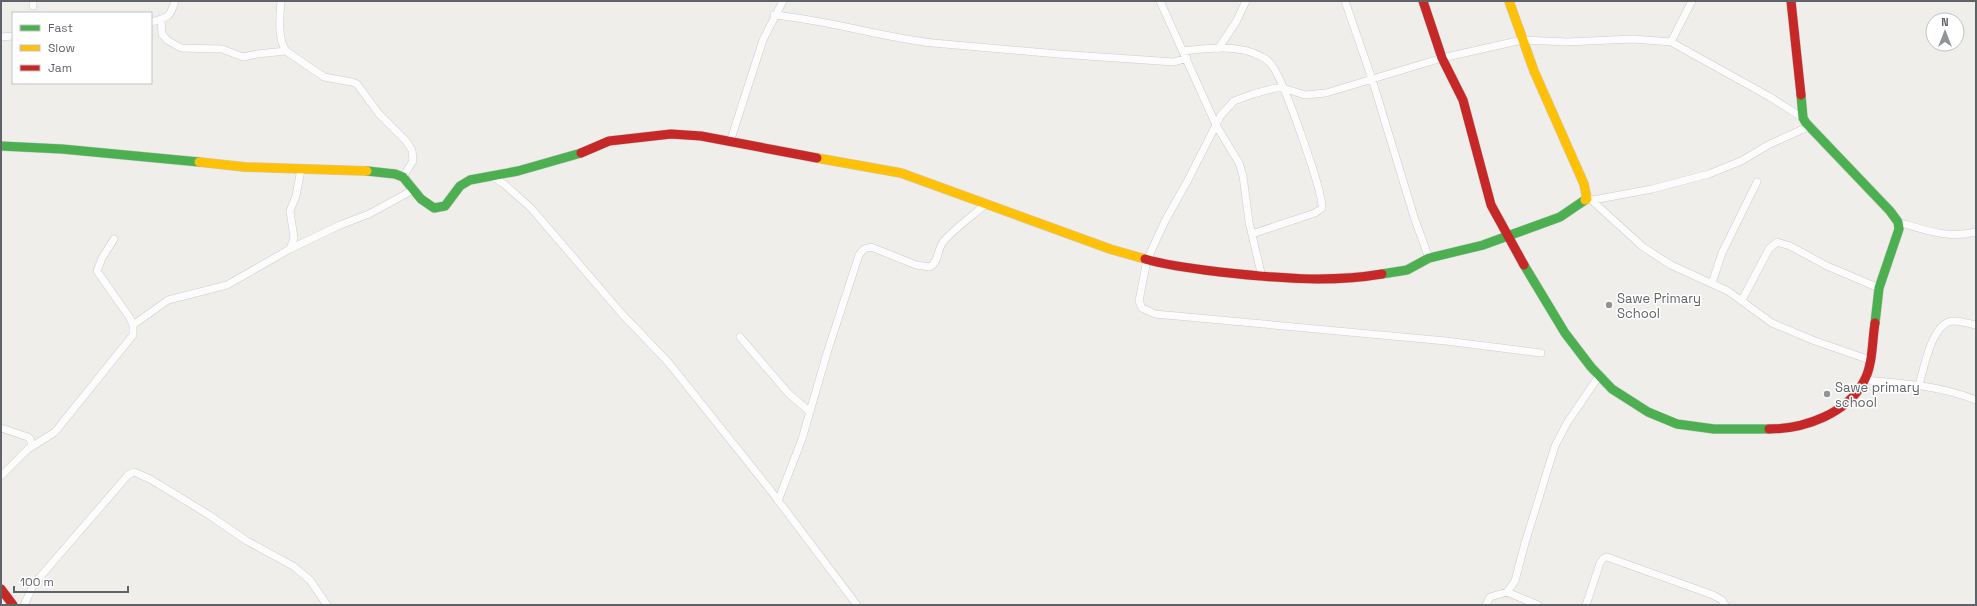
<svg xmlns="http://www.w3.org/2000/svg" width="1977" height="606" font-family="'Space Grotesk',sans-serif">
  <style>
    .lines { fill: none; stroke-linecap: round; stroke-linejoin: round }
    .street-casing { stroke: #cbcccc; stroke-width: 8 }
    .fast-casing { stroke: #cacacb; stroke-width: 10 }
    .slow-casing { stroke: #cacacb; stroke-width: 10 }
    .jam-casing { stroke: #cacacb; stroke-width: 10 }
    .street { stroke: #fdfcfc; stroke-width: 7 }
    .fast { stroke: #4caf50; stroke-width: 9 }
    .slow { stroke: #ffc107; stroke-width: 9 }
    .jam { stroke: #c62828; stroke-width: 9 }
    .poi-dot { fill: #919496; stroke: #fff; stroke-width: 1.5 }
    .labels { text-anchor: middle; stroke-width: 3; stroke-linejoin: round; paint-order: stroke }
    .poi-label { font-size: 13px; fill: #5f6368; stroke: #fff; text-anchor: start }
  </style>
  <rect width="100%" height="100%" fill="#efeeea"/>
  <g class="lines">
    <g class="street-casing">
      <path id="street" d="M 281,1 C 280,16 277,38 286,51 L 324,77 L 352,82 L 357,84 L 379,114 L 406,141 L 412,150 L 413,161 L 403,177
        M 1160,1 L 1216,125 L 1239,163 L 1243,176 L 1249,222 L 1262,277
        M 1345,1 L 1372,79 L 1415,220 L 1429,258
        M 33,6 L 33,1
        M 774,15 C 828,20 880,37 933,43 L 1058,54 L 1174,62 L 1187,58
        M 161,19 L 162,34 L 167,40 L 181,48 L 222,49 L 243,57 L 257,54 L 286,51
        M 151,22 C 167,18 170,18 175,1
        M 1,37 L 13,36
        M 1671,42 L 1692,1
        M 1218,49 L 1236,22 L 1246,1
        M 1183,51 C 1207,48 1240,44 1262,57 C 1266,59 1271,63 1273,67 C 1284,82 1323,191 1322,208 L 1315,213 L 1252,234
        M 730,142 L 763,40 L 783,1
        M 492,176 L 504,184 L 531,208 L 622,314 L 668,362 L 771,491 L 857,605
        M 1587,196 L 1643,247 L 1671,265 L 1728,291 L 1772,323 L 1815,341 L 1870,360
        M 1593,200 L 1652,189 L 1709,174 L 1741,161 L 1770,144 L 1808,127
        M 1898,222 C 1925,230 1948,239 1976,232
        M 290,249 L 340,225 L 369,214 L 413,190
        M 1712,283 L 1722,253 L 1757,182
        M 1742,300 L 1769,249 L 1777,242 L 1790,246 L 1827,266 L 1879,288
        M 133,325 L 168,300 L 227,285 L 290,249 L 294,238 L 290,211 L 296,196 L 301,169
        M 740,337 L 788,393 L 810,412
        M 1541,353 L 1446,341 L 1155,314 L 1142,308 L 1139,301 L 1147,260 L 1165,221 L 1188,180 L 1221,115 L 1234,101 L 1253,94 L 1275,88 L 1283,88 L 1305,95 L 1326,93 L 1442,58 L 1522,40 L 1567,42 L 1633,39 L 1671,42 L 1770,97 L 1803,118
        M 1865,380 C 1902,383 1941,386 1976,400
        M 1919,385 C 1924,368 1932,321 1954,321 C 1961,321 1969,324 1976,325
        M 1,428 L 28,437 L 30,439 L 32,446
        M 1,476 L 28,449 L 55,432 L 133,335 L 133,325 L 130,318 L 97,271 L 102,258 L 114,239
        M 778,501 L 802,439 L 827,353 L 859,255 L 864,249 L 871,247 L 916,265 L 930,267 C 939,262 937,250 943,242 C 955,228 972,216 986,204
        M 1507,592 L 1538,605
        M 24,605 L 34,584 L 128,475 L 134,472 L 150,479 L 209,515 L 247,541 L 293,566 L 310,580 L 327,605
        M 1486,605 L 1490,597 L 1507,592 L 1515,581 L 1525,543 L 1555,446 L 1567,423 L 1599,376
        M 1586,605 L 1600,563 L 1604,558 L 1607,557 L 1713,595 L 1722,600 L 1725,605"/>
    </g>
    <g class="fast-casing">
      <path id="fast" d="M 1801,95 L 1803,118 L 1806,123 L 1890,211 L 1898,222 L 1899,229 L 1879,288 L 1875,323
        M 1,146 L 62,149 L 199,162
        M 367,171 L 395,174 L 403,177 L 421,199 L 434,208 L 445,206 L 460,186 L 470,180 L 518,171 L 581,153
        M 1524,265 L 1565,333 L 1591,367 L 1612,389 L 1648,412 L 1677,424 L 1714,429 L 1769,429
        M 1382,274 L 1407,270 L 1429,258 L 1483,245 L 1560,217 L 1585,200"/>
    </g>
    <g class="slow-casing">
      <path id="slow" d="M 1509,1 L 1534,71 L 1584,184 L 1587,199 L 1585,200
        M 817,158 L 901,173 L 1110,249 L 1145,259
        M 199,162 L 245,167 L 367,171"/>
    </g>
    <g class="jam-casing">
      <path id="jam" d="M 1423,1 L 1442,58 L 1463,100 L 1491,205 L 1524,265
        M 1791,1 L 1801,95
        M 581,153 L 609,141 L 671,134 L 701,136 L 817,158
        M 1145,259 C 1169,266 1195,269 1220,272 C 1273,278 1329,283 1382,274
        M 1769,429 C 1804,429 1847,414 1864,381 C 1873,365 1872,341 1875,323
        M 1,589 L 13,605"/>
    </g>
    <use href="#street" class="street"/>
    <use href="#fast" class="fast"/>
    <use href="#slow" class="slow"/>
    <use href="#jam" class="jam"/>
  </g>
  <g class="poi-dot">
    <circle cx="1609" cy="305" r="4"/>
    <circle cx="1827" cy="394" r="4"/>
  </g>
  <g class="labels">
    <g class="poi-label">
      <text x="1617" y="303">Sawe Primary<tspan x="1617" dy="15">School</tspan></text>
      <text x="1835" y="392">Sawe primary<tspan x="1835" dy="15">school</tspan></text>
    </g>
  </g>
  <rect width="1977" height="606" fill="none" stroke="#5f6368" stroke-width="4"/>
  <rect x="12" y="12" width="140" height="72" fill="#ffffff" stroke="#bfc1c3"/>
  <rect x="20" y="25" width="20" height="6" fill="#4caf50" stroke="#bfc1c3"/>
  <text x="48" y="32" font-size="12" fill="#5f6368">Fast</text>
  <rect x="20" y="45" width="20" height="6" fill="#ffc107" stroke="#bfc1c3"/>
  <text x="48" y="52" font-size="12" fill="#5f6368">Slow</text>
  <rect x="20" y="65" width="20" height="6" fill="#c62828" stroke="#bfc1c3"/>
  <text x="48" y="72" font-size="12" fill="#5f6368">Jam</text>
  <g transform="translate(1945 32)"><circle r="19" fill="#ffffff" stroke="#bfc1c3"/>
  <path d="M0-3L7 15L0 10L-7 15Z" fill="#919496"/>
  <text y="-6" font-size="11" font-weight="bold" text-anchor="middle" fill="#5f6368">N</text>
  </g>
  <path d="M14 586v6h114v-6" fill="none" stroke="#5f6368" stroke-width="2"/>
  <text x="20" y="586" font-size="12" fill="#5f6368" stroke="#ffffff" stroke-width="3" paint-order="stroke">100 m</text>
</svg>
